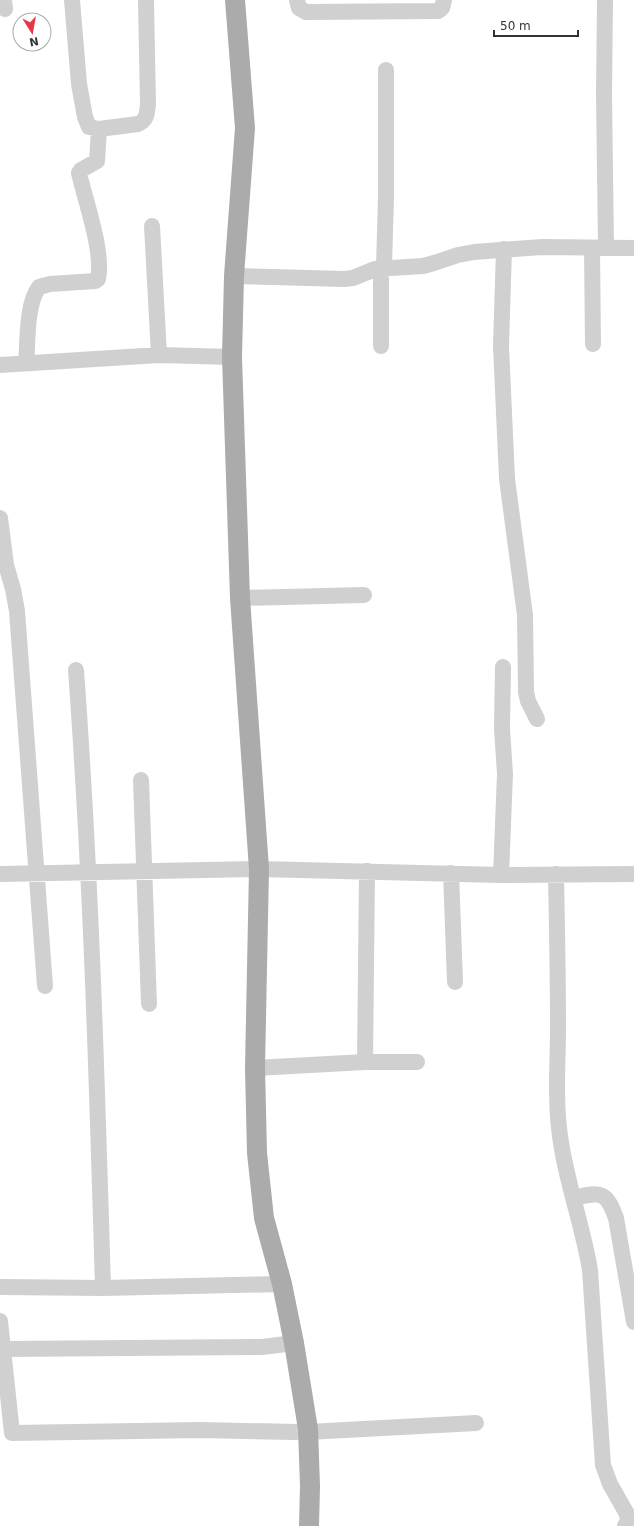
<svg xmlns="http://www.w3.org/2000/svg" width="634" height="1526" font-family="'DejaVu Sans',sans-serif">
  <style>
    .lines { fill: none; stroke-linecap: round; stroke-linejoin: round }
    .minor { stroke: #d0d0d0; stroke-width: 16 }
    .major { stroke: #ababab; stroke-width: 20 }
  </style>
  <rect width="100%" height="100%" fill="#fff"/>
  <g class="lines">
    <path class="minor" d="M 4,0 L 5,9
      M 72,0 L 79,84 L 85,117 L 89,127 L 99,129 L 138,124 C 147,120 147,114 148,104 L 146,0
      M 297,0 L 299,8 L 306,12 L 438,11 L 442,8 L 444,0
      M 605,0 L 604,94 L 606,248
      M 152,226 L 159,355
      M 592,248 L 593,344
      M 504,249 L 501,346 L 507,479 L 525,615 L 526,692 L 528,701 L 537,719
      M 384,267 L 386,196 L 386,70
      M 381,268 L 381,346
      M 234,276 L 344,279 L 353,278 L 375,269 L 423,266 L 434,263 L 458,255 L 474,252 L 542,247 L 634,248
      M 26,363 C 28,342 26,304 39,287 L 50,284 L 95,281 L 98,279 C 104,253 85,200 79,173 L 81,170 L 97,161 L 99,129
      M 0,365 L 159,355 L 232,357
      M 0,518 L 6,565 L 13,589 L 17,611 L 45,986
      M 240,598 L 364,595
      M 76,670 C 91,876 97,1082 103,1288
      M 141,780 L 149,1004
      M 451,873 L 455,982
      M 0,874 L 259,869 L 501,875 L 634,874
      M 556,874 C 557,925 558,977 558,1028 C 558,1061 555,1095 559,1128 C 564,1176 582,1222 590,1270 L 603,1465 L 610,1484 L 627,1514 L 628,1520 L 625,1526
      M 501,875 L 505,774 L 502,729 L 503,667
      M 365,1062 L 367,871
      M 255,1068 L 365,1062 L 417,1062
      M 573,1198 C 600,1192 606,1190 616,1218 L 634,1322
      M 0,1287 L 103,1288 L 282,1284
      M 0,1321 L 12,1433 L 200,1430 L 296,1432 L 308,1429
      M 3,1349 L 262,1347 L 294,1343
      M 308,1432 L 476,1423"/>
    <path class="major" d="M 235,0 L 245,128 L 234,276 L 232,357 L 240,598 L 259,869 L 255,1068 L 257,1153 L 264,1218 L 282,1284 L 294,1343 L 308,1429 L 310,1486 L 309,1526"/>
  </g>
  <g transform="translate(32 32) rotate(169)"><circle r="19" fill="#ffffff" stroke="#adadad"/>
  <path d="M0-3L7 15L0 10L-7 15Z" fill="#e63946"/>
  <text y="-6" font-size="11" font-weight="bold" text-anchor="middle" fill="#333333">N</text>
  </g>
  <path d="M494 30v6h84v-6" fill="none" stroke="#333333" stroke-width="2"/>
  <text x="500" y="30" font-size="12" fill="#333333" stroke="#ffffff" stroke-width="3" paint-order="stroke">50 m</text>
</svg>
